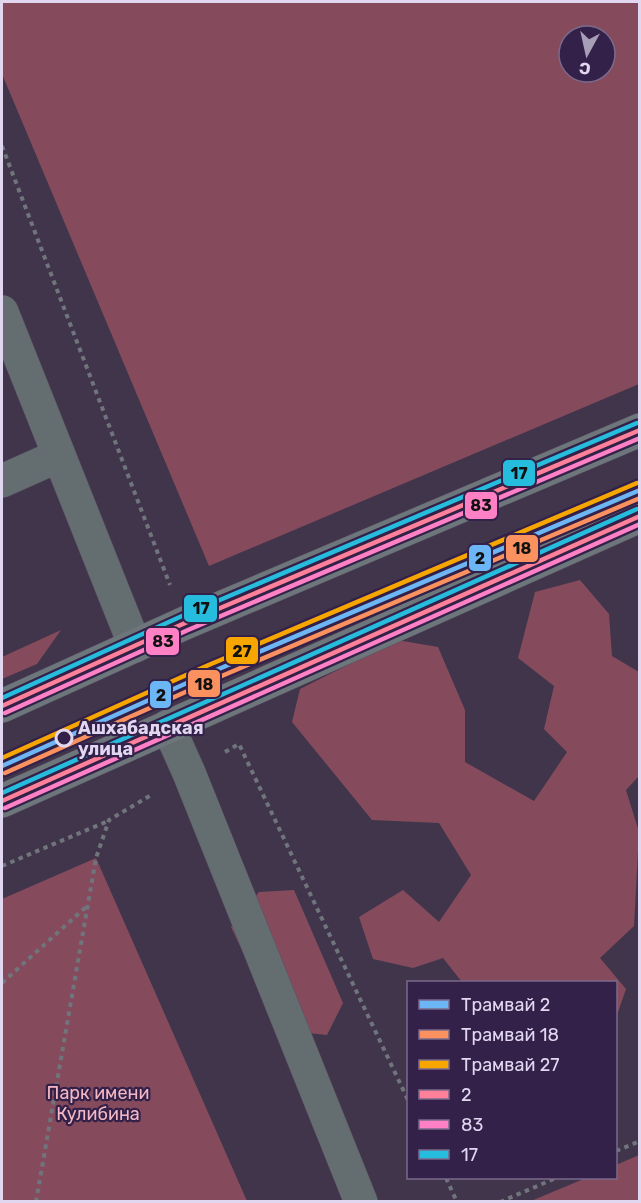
<svg xmlns="http://www.w3.org/2000/svg" width="641" height="1203" font-family="Rubik,sans-serif">
  <style>
    .forest { fill: #854b5d; fill-rule: evenodd }
    .lines { fill: none; stroke-linecap: round; stroke-linejoin: round }
    .minor-casing { stroke: #5a5164; stroke-width: 34 }
    .major-casing { stroke: #5a5164; stroke-width: 34 }
    .path { stroke: #70747b; stroke-width: 4; stroke-dasharray: 4.5 4.5; stroke-linecap: butt }
    .minor { stroke: #646d6f; stroke-width: 33 }
    .major { stroke: #6d767b; stroke-width: 33 }
    .bus-1-casing { stroke: #342149; stroke-width: 9 }
    .bus-2-casing { stroke: #342149; stroke-width: 9 }
    .bus-3-casing { stroke: #342149; stroke-width: 9 }
    .bus-1 { stroke: #ff8098; stroke-width: 4.5 }
    .bus-2 { stroke: #ff80c5; stroke-width: 4.5 }
    .bus-3 { stroke: #26bcdd; stroke-width: 4.5 }
    .tram-1-casing { stroke: #342149; stroke-width: 9 }
    .tram-2-casing { stroke: #342149; stroke-width: 9 }
    .tram-3-casing { stroke: #342149; stroke-width: 9 }
    .tram-1 { stroke: #6db6f5; stroke-width: 4.5 }
    .tram-2 { stroke: #fa915f; stroke-width: 4.5 }
    .tram-3 { stroke: #f7a600; stroke-width: 4.5 }
    .stop-dot { fill: #342149; stroke: #e2d7f1; stroke-width: 3 }
    .labels { text-anchor: middle; stroke-width: 4.5; stroke-linejoin: round; paint-order: stroke }
    .stop-label { font-size: 18px; font-weight: bold; fill: #e2d7f1; stroke: #342149; text-anchor: start }
    .park-label { font-size: 18px; fill: #f4b8c5; stroke: #342149 }
    .line-badge { stroke: #342149; stroke-width: 2 }
    .pale-badge-label { font-size: 16px; text-anchor: middle; font-weight: bold; fill: #111 }
  </style>
  <rect width="100%" height="100%" fill="#40354b"/>
  <path class="forest" d="M 2,2 L 639,2 L 639,384 L 209,566 L 2,74 ZM 569,36 L 605,36 L 605,72 L 569,72 Z
    M 580,580 L 609,614 L 612,656 L 639,672 L 639,776 L 626,790 L 639,832 L 634,926 L 600,958 L 626,989 L 616,1018 L 616,982 L 462,982 L 443,958 L 413,968 L 373,959 L 359,917 L 403,890 L 439,922 L 471,875 L 439,823 L 372,820 L 292,722 L 300,689 L 397,640 L 438,647 L 465,710 L 465,762 L 534,801 L 567,752 L 544,729 L 554,686 L 518,658 L 535,592 Z
    M 61,630 L 37,664 L 2,679 L 2,657 Z
    M 96,858 L 247,1201 L 2,1201 L 2,899 Z
    M 294,890 L 343,1003 L 327,1035 L 280,1030 L 231,927 L 259,892 Z
    M 639,1155 L 639,1201 L 531,1201 L 586,1178 L 616,1178 L 616,1165 Z"/>
  <g class="lines">
    <g class="minor-casing">
      <path id="minor" d="M 2,312 L 135,646
        M 2,481 L 58,456
        M 168,726 L 189,773 L 361,1202"/>
    </g>
    <g class="major-casing">
      <path id="major" d="M 2,706 L 185,623 L 640,430
        M 2,801 L 640,516"/>
    </g>
    <path class="path" d="M 2,146 L 170,585
      M 225,752 L 239,744 L 408,1100
      M 2,866 L 108,821
      M 2,983 L 87,906
      M 616,1151 L 640,1141
      M 446,1178 L 457,1202
      M 36,1202 L 96,858 L 109,820 L 153,794
      M 500,1202 L 556,1178"/>
    <use href="#minor" class="minor"/>
    <use href="#major" class="major"/>
    <g class="bus-1-casing">
      <path id="bus-1" d="M 2,706 L 185,623 L 640,430
        M 2,801 L 640,516"/>
    </g>
    <g class="bus-2-casing">
      <path id="bus-2" d="M 5,713 L 188,630 L 640,438
        M 5,808 L 640,524"/>
    </g>
    <g class="bus-3-casing">
      <path id="bus-3" d="M 2,698 L 182,616 L 637,423
        M 2,793 L 637,509"/>
    </g>
    <use href="#bus-1" class="bus-1"/>
    <use href="#bus-2" class="bus-2"/>
    <use href="#bus-3" class="bus-3"/>
    <g class="tram-1-casing">
      <path id="tram-1" d="M 2,766 L 207,674 L 640,490"/>
    </g>
    <g class="tram-2-casing">
      <path id="tram-2" d="M 5,773 L 210,681 L 640,498"/>
    </g>
    <g class="tram-3-casing">
      <path id="tram-3" d="M 2,758 L 204,667 L 637,483"/>
    </g>
    <use href="#tram-1" class="tram-1"/>
    <use href="#tram-2" class="tram-2"/>
    <use href="#tram-3" class="tram-3"/>
  </g>
  <circle class="stop-dot" cx="64" cy="738" r="8"/>
  <g class="labels">
    <g class="stop-label">
      <text x="78" y="734">Ашхабадская<tspan x="78" dy="21">улица</tspan></text>
    </g>
    <g class="park-label">
      <text x="98" y="1099">Парк имени<tspan x="98" dy="21">Кулибина</tspan></text>
    </g>
  </g>
  <g class="line-badge">
    <rect x="502" y="459" width="34" height="28" rx="6" fill="#26bcdd"/>
    <rect x="464" y="491" width="34" height="29" rx="6" fill="#ff80c5"/>
    <rect x="505" y="534" width="34" height="29" rx="6" fill="#fa915f"/>
    <rect x="468" y="544" width="24" height="28" rx="6" fill="#6db6f5"/>
    <rect x="183" y="594" width="35" height="29" rx="6" fill="#26bcdd"/>
    <rect x="145" y="627" width="35" height="29" rx="6" fill="#ff80c5"/>
    <rect x="225" y="636" width="34" height="29" rx="6" fill="#f7a600"/>
    <rect x="187" y="669" width="34" height="29" rx="6" fill="#fa915f"/>
    <rect x="149" y="680" width="23" height="29" rx="6" fill="#6db6f5"/>
  </g>
  <g class="pale-badge-label">
    <text x="519" y="479">17</text>
    <text x="481" y="511">83</text>
    <text x="522" y="554">18</text>
    <text x="480" y="564">2</text>
    <text x="201" y="614">17</text>
    <text x="163" y="647">83</text>
    <text x="242" y="657">27</text>
    <text x="204" y="690">18</text>
    <text x="161" y="701">2</text>
  </g>
  <rect width="641" height="1203" fill="none" stroke="#e2d7f1" stroke-width="6"/>
  <rect x="407" y="981" width="210" height="198" fill="#342149" stroke="#7a6a8c" stroke-width="1.5"/>
  <rect x="419" y="1000" width="30" height="9" fill="#6db6f5" stroke="#7a6a8c" stroke-width="1.5"/>
  <text x="461" y="1011" font-size="18" fill="#e2d7f1">Трамвай 2</text>
  <rect x="419" y="1030" width="30" height="9" fill="#fa915f" stroke="#7a6a8c" stroke-width="1.5"/>
  <text x="461" y="1041" font-size="18" fill="#e2d7f1">Трамвай 18</text>
  <rect x="419" y="1060" width="30" height="9" fill="#f7a600" stroke="#7a6a8c" stroke-width="1.5"/>
  <text x="461" y="1071" font-size="18" fill="#e2d7f1">Трамвай 27</text>
  <rect x="419" y="1090" width="30" height="9" fill="#ff8098" stroke="#7a6a8c" stroke-width="1.5"/>
  <text x="461" y="1101" font-size="18" fill="#e2d7f1">2</text>
  <rect x="419" y="1120" width="30" height="9" fill="#ff80c5" stroke="#7a6a8c" stroke-width="1.5"/>
  <text x="461" y="1131" font-size="18" fill="#e2d7f1">83</text>
  <rect x="419" y="1150" width="30" height="9" fill="#26bcdd" stroke="#7a6a8c" stroke-width="1.5"/>
  <text x="461" y="1161" font-size="18" fill="#e2d7f1">17</text>
  <g transform="translate(587 54) rotate(188)"><circle r="28" fill="#342149" stroke="#7a6a8c" stroke-width="1.5"/>
  <path d="M0-4.5L10 22L0 15L-10 22Z" fill="#a99eb7"/>
  <text y="-9" font-size="16" font-weight="bold" text-anchor="middle" fill="#e2d7f1">С</text>
  </g>
</svg>
